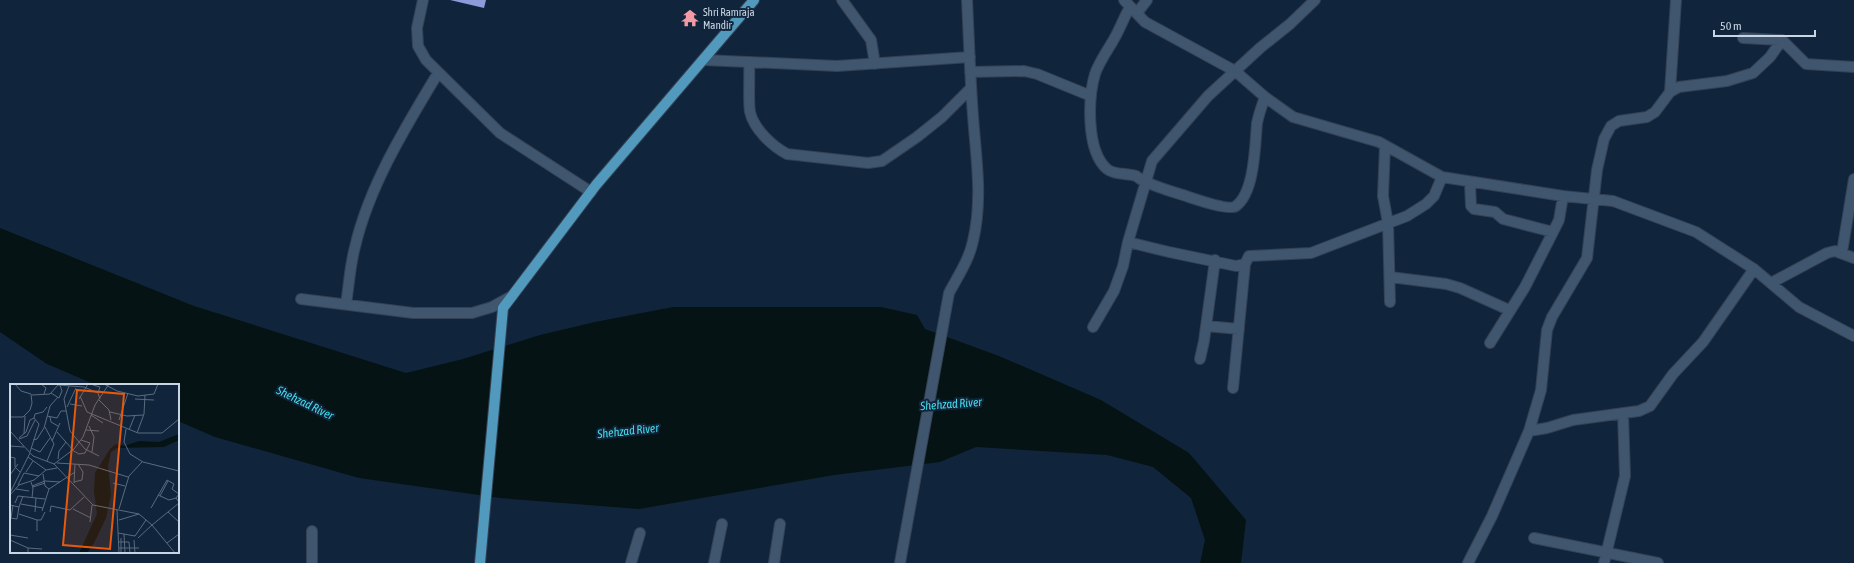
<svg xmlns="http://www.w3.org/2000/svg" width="1854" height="563" font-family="'Asap Condensed',sans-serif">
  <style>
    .water { fill: #061314 }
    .building { fill: #8e9bda }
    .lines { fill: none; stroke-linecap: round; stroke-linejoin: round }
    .minor-casing { stroke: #344154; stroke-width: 12 }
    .primary-casing { stroke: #344154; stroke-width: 12 }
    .minor { stroke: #3f566e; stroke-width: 10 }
    .primary { stroke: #529abd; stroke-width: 10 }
    .labels { text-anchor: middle; stroke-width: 4; stroke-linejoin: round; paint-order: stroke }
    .poi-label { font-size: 11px; fill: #c8d5e4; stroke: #10253b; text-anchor: start }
    .water-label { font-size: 12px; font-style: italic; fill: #46ddea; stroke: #10253b }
    .inset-road { fill: none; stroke: #5a6b7f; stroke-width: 1 }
    .view { fill: #e8590c; fill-opacity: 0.15; stroke: #e8590c; stroke-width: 2 }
    .inset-edge { fill: none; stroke: #c8d5e4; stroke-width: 2 }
  </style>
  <rect width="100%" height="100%" fill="#10253b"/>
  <path class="water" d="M 0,228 L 194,306 L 406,373 L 463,359 L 540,335 L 595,322 L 673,307 L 881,307 L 917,315 L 925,329 L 999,356 L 1101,400 L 1189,453 L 1246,520 L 1241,563 L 1200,563 L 1205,540 L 1191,498 L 1153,467 L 1107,455 L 976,447 L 940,462 L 834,475 L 639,509 L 500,498 L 359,478 L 215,437 L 178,421 L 178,385 L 96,385 L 47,364 L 0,332 Z"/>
  <path class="building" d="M 450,0 L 486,0 L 484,8 Z"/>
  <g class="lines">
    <g class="minor-casing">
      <path id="minor" d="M 423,0 L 417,28 L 418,46 L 426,60 L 500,133 L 591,192
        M 842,0 L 871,40 L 875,64
        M 1124,0 L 1145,22 L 1235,71 L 1265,97 L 1293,117 L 1379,142 L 1442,177 L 1563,196 L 1613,201 L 1696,232 L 1754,269 L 1799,307 L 1854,336
        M 1130,7 C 1124,17 1120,29 1114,39 C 1108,50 1099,62 1095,74 C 1088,98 1086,151 1107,169 C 1114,175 1127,173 1136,176 C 1139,178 1142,181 1146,182 C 1159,188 1173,192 1186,196 C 1195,199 1229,211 1236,206 C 1255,192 1255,144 1257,123 C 1259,114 1262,105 1265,97
        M 1137,13 L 1147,0
        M 1743,38 L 1782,40 L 1806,64 L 1854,67
        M 704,60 L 837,66 L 970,57
        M 749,62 C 750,76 748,100 750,112 C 754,129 772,146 787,154 L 868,163 L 882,161 L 917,137 L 942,117 L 971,88
        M 970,72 L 1024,71 L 1037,74 L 1091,96
        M 1670,92 L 1676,0
        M 1385,146 L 1383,196 L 1388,223 L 1390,302
        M 1470,183 L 1471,206 L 1474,209 L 1495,212 L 1503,219 L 1553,232
        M 1128,242 L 1169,252 L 1236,266 L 1245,264 L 1249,256 L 1311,253 L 1407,216 L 1426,204 L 1434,196 L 1442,177
        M 1842,252 L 1854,179
        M 1390,277 L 1446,284 L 1460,288 L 1509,310
        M 1771,283 L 1827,253 L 1835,251 L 1854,258
        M 301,299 L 413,313 L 472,313 L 492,307 L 512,296
        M 346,304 C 349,285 350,265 355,247 C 369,186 406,126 438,73
        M 1206,326 L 1239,329
        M 1093,327 L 1114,291 L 1123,266 L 1128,242 L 1152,161 L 1208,96 L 1260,48 L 1290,24 L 1315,0
        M 1490,343 L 1525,287 L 1553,232 L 1559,220 L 1563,196
        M 1200,359 L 1204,341 L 1215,260
        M 1233,388 L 1245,264
        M 1529,431 L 1547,428 L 1573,420 L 1639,411 L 1650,406 L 1673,374 L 1703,342 L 1754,269
        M 1534,538 L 1658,563
        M 312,563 L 312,531
        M 631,563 L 640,533
        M 714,563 L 722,524
        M 774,563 L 780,524
        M 900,563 L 949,293 C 958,276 969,260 973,241 C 983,199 976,158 973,116 C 970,77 969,39 967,0
        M 1468,563 L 1492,516 L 1529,431 L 1541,390 L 1547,330 L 1552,317 L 1587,258 L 1597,170 L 1604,139 L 1611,126 L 1619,121 L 1647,117 L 1655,112 L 1670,92 L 1679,87 L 1727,81 L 1753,73 L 1770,57 L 1782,40
        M 1604,563 L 1625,476 L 1623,413"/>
    </g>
    <g class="primary-casing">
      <path id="primary" d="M 480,563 L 503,308 L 596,185 L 754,0"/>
    </g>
    <use href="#minor" class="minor"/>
    <use href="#primary" class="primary"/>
  </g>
  <defs>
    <g id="temple-bare" transform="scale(1.38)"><path d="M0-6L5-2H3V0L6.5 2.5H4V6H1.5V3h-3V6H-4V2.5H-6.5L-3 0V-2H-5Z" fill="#f49aa6" stroke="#10253b" stroke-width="2.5" paint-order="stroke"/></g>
  </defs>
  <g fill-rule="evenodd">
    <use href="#temple-bare" x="690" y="18"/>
  </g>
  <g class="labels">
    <g class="poi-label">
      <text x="703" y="16">Shri Ramraja<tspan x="703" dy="13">Mandir</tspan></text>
    </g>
    <g class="water-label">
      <text transform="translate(305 403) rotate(26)" y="4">Shehzad River</text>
      <text transform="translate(951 404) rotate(-4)" y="4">Shehzad River</text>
      <text transform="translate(628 431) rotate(-6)" y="4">Shehzad River</text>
    </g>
  </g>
  <g transform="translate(10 384)">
    <rect width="169" height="169" fill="#10253b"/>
    <path d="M 169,50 L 169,56 L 154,63 L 107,64 L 101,68 L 98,82 L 101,111 L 96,134 L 84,159 L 77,169 L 69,169 L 87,130 L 84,107 L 85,89 L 100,65 L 106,60 L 114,62 L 129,57 L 149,58 Z" fill="#061314"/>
    <path class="inset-road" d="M 31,0 L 36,4 L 34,10M 94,0 L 107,7 L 128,12 L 144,10 L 148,0M 48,1 L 74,3 L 88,9M 83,1 L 90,3 L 88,9 L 90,15M 59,2 L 54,15 L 60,47 L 75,65 L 89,72M 41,9 L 49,14 L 52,7 L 50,1M 22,11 L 40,10 L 48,1M 70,12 L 77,28 L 128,49 L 152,49 L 169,35M 69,15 L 78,0M 125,15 L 144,16M 89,16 L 99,26 L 101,36M 60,20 L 72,22M 57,23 L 66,4M 100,28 L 117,32 L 133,31M 81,31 L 93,39M 37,32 L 47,34 L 51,27 L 56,27M 0,33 L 13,33 L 20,26 L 22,19 L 21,10 L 11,7 L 5,0M 40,33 L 41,38 L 48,42M 109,36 L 118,9M 79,42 L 84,53 L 82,68M 35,43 L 44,60 L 37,77M 116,45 L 114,58 L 120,70 L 133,78 L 169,87M 76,46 L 89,47M 119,46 L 125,31M 0,47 L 23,72 L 44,80 L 83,121 L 129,130 L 142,141 L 165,169M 47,48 L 63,66M 127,49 L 134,30 L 135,11M 14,50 L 15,32M 9,54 L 16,48 L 20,36 L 24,34M 9,55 L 17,52 L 25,36M 23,56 L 27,55 L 34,44 L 40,22 L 48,13M 42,57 L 50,39M 0,62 L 14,63M 21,64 L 30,68 L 40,54M 62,66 L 69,70 L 75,69 L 80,59 L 71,56M 20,68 L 29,40 L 24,34 L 25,30 L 33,28 L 37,23M 0,73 L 5,74 L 5,83 L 10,88M 18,73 L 36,86 L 47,84M 48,75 L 49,67 L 56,58M 47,79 L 79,81 L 118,93M 44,80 L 64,65 L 73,53 L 85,21 L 99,0M 16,88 L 23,77M 33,90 L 35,102 L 39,105M 0,91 L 8,80M 35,97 L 50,98M 21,98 L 23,104 L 22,114M 64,98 L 72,96 L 73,88 L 68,80M 64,99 L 65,80M 103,99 L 115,102M 8,101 L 14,89 L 29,92M 22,102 L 35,97M 23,103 L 35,99M 6,105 L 19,107M 0,109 L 20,69M 0,111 L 9,101 L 24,96 L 36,86M 148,111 L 159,116 L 166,114M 150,112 L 158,97M 5,119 L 8,112 L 35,115M 11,120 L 33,124M 0,121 L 9,123 L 13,112M 141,124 L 157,96 L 164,100 L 162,105 L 169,110 L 166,114 L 169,118M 63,125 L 81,134M 109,125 L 119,92 L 132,78M 107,126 L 109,169M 32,127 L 39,105 L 65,88M 25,128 L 26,114M 40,128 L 41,122 L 60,126 L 74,113M 158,128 L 169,138M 9,130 L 27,136 L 27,147M 0,134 L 7,135 L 9,123M 1,134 L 3,121M 27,136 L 31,136 L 35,128M 109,136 L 129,130M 80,138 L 82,121M 142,141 L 169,119M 108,149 L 125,152 L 136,136M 114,150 L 115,169M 0,151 L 18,154M 111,154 L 111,169M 128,154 L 142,141M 0,156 L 18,164 L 18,169M 124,156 L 125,169M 108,158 L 119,158 L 120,169M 157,159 L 169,150M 18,164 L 32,165M 109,164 L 129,164"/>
    <path class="view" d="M 67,6 L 114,10 L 100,165 L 53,161 Z"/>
    <rect width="169" height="169" class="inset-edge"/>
  </g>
  <path d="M1714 30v6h101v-6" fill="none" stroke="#c8d5e4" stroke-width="2"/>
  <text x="1720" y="30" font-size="12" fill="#c8d5e4" stroke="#10253b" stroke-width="3" paint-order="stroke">50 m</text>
</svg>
